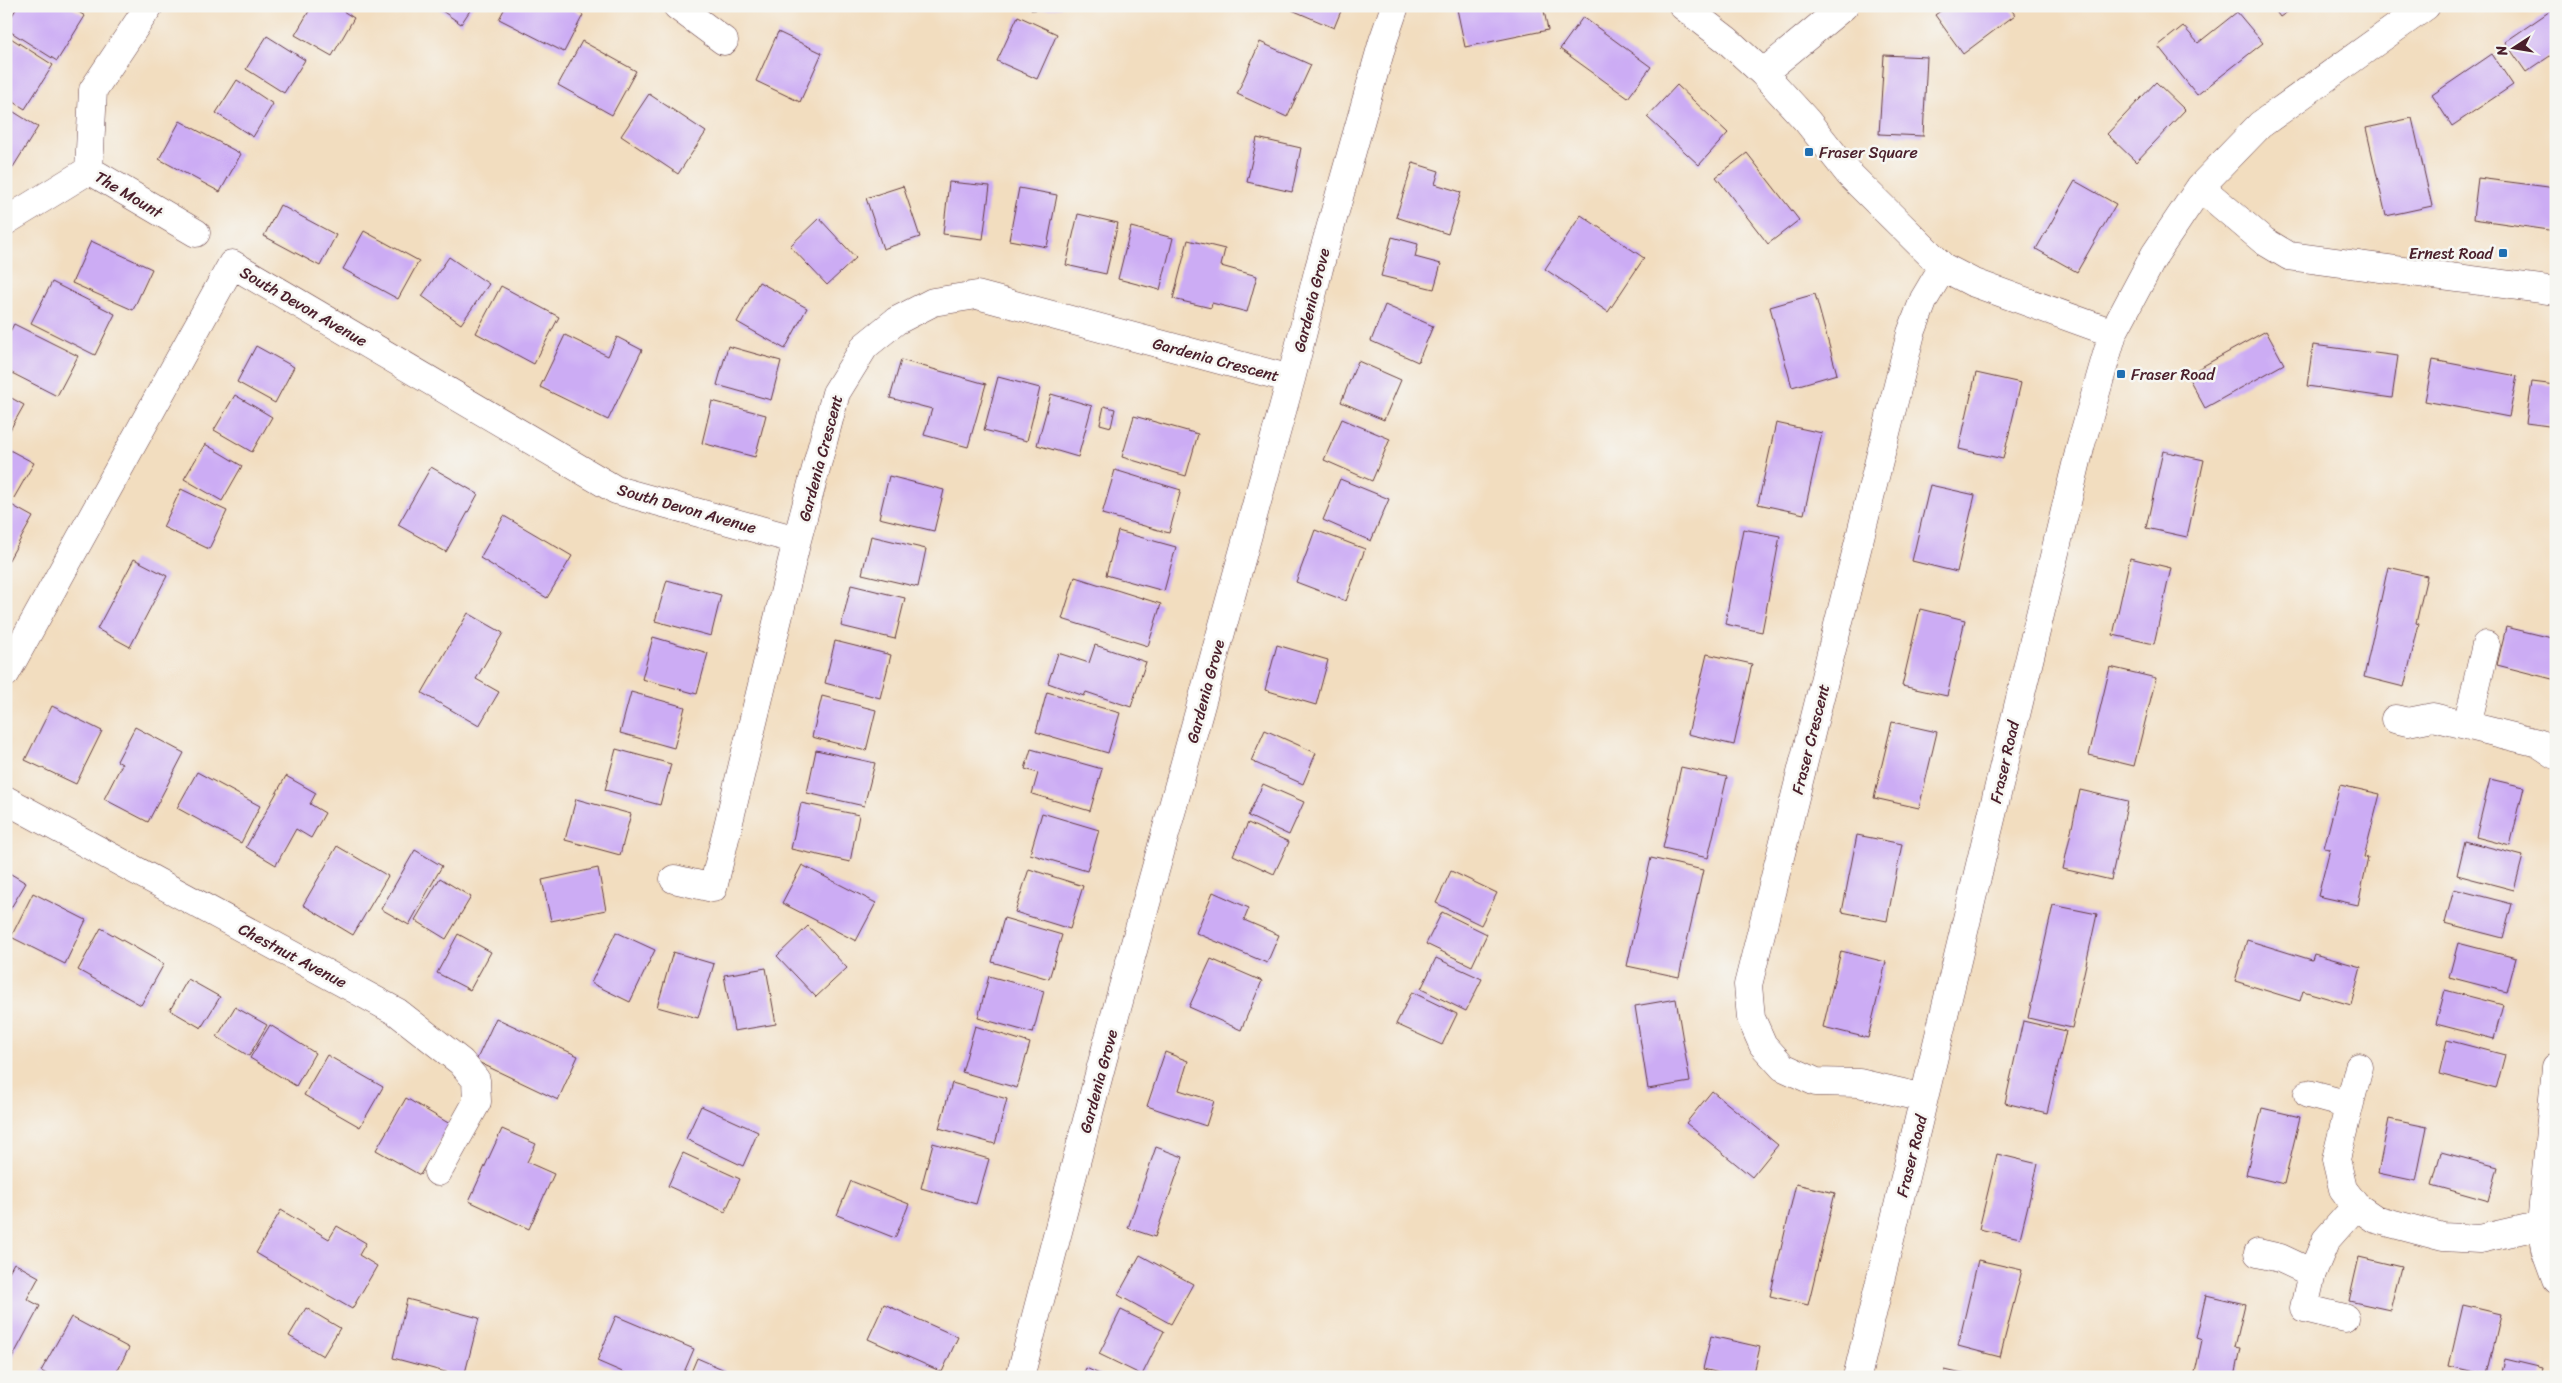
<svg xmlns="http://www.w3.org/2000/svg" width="2562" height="1383" font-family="Sriracha,sans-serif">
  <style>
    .building { fill: #ccacf4 }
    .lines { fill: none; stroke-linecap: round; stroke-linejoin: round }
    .minor-casing { stroke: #633c41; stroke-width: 29 }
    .minor { stroke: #fff; stroke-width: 28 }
    .poi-dot { fill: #1f6fb2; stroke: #f6f6f2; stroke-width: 2 }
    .labels { text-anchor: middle; stroke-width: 5; stroke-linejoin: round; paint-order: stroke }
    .poi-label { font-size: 16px; fill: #4a1f2b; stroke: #f6f6f2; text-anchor: start }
    .street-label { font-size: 16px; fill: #4a1f2b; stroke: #f6f6f2 }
  </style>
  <rect width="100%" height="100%" fill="#f6f6f2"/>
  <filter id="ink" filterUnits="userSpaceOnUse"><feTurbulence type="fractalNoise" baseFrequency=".02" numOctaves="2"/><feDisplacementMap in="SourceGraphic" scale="10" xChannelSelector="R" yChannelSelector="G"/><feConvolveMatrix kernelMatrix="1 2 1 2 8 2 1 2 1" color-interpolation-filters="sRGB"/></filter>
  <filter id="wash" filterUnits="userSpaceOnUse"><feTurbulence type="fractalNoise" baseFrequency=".0096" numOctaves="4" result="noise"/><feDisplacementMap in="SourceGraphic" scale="20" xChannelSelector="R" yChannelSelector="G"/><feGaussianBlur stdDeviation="1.12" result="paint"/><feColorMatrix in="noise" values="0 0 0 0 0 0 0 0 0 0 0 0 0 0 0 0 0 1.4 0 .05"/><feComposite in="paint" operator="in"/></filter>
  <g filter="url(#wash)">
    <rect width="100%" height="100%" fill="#f2ddbf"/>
    <g id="blocks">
      <path class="building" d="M 18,6 L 69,6 L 85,16 L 57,61 L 6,29 L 6,25 Z
        M 312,6 L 335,6 L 354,18 L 332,56 L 295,35 Z
        M 435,6 L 473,6 L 461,24 Z
        M 506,6 L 566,6 L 583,15 L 564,52 L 499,19 Z
        M 1031,6 L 1061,6 L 1061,8 L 1031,10 Z
        M 1293,6 L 1343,6 L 1334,28 L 1292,10 Z
        M 1470,6 L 1543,6 L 1548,30 L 1465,47 L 1457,9 Z
        M 1947,6 L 2009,6 L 2015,15 L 1963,54 L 1935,15 Z
        M 2272,6 L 2296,6 L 2280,17 Z
        M 2556,7 L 2556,52 L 2526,72 L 2505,42 Z
        M 2237,12 L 2263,43 L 2197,95 L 2158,46 L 2183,26 L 2198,43 Z
        M 1018,16 L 1057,34 L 1037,79 L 997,61 Z
        M 1583,17 L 1651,67 L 1628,98 L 1560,49 Z
        M 778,32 L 822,53 L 800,102 L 756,81 Z
        M 6,35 L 53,65 L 25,109 L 6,97 Z
        M 267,36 L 305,60 L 284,93 L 246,69 Z
        M 582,41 L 636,71 L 612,115 L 558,85 Z
        M 1260,42 L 1311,65 L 1287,117 L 1237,94 Z
        M 2492,54 L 2513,85 L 2452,126 L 2432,95 Z
        M 1884,55 L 1927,57 L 1923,136 L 1879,134 Z
        M 237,80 L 273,104 L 253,137 L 216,113 Z
        M 2156,82 L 2185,110 L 2136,162 L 2107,134 Z
        M 1677,85 L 1728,133 L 1699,165 L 1647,117 Z
        M 649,94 L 706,132 L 678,174 L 621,136 Z
        M 6,107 L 38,127 L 10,172 L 6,169 Z
        M 2412,118 L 2432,206 L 2386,216 L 2366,128 Z
        M 180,121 L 241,154 L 220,192 L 159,159 Z
        M 1257,138 L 1301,148 L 1292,192 L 1247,182 Z
        M 1747,153 L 1799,220 L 1768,244 L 1716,177 Z
        M 1413,163 L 1439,171 L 1435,184 L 1461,192 L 1448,234 L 1396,217 Z
        M 2478,178 L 2556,188 L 2556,231 L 2473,219 Z
        M 2075,181 L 2116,204 L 2077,272 L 2036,249 Z
        M 949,182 L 990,186 L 983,239 L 943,234 Z
        M 903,186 L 920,237 L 883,249 L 866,198 Z
        M 1019,188 L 1057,195 L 1047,247 L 1009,240 Z
        M 280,205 L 336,235 L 320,266 L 264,236 Z
        M 1078,214 L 1118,223 L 1106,274 L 1066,265 Z
        M 1581,215 L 1644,258 L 1608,312 L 1545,269 Z
        M 819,218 L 856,258 L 827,285 L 790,246 Z
        M 1131,227 L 1173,238 L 1160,290 L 1118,279 Z
        M 364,231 L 419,261 L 398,299 L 343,269 Z
        M 1392,237 L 1418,244 L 1415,257 L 1441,264 L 1434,289 L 1381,276 Z
        M 1188,240 L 1225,249 L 1221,266 L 1257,276 L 1247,312 L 1212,303 L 1211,308 L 1173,299 Z
        M 91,241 L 152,269 L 133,310 L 72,283 Z
        M 449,257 L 489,284 L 461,324 L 422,296 Z
        M 52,282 L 115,314 L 95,355 L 31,323 Z
        M 759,282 L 807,308 L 785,349 L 737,322 Z
        M 501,286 L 559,317 L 534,364 L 476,333 Z
        M 1815,294 L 1837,374 L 1792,387 L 1770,307 Z
        M 1385,305 L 1433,326 L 1418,362 L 1371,341 Z
        M 14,324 L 78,356 L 57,396 L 6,370 L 6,339 Z
        M 2266,331 L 2284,364 L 2205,408 L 2187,375 Z
        M 565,335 L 608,356 L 617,337 L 642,350 L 608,420 L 540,387 Z
        M 2313,345 L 2398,356 L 2392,398 L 2307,386 Z
        M 256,346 L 294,367 L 275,403 L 237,382 Z
        M 728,346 L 781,361 L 771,400 L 717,385 Z
        M 901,360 L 986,384 L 968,447 L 924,435 L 932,409 L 890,398 Z
        M 2433,360 L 2517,376 L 2509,417 L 2425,401 Z
        M 1358,361 L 1401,380 L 1384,420 L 1341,402 Z
        M 1976,373 L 2021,383 L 2003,459 L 1959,449 Z
        M 998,377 L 1040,388 L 1027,441 L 984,430 Z
        M 2532,382 L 2556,385 L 2556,427 L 2526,423 Z
        M 1051,394 L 1092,406 L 1078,457 L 1037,445 Z
        M 6,395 L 24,405 L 6,437 Z
        M 235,395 L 272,417 L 252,452 L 214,430 Z
        M 712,401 L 766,415 L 755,457 L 702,443 Z
        M 1104,406 L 1115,409 L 1111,427 L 1100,424 Z
        M 1134,416 L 1198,434 L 1186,476 L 1122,457 Z
        M 1342,419 L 1390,439 L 1372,481 L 1324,460 Z
        M 1776,423 L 1822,433 L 1804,514 L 1758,504 Z
        M 205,444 L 242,466 L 222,501 L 184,479 Z
        M 6,448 L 34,463 L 11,503 L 6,500 Z
        M 2163,451 L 2204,460 L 2187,537 L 2146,528 Z
        M 431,467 L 478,494 L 446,552 L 398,525 Z
        M 1115,470 L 1181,490 L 1169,533 L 1102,514 Z
        M 889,476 L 944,490 L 934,531 L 879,518 Z
        M 1340,479 L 1389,499 L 1371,541 L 1323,520 Z
        M 1930,485 L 1975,495 L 1957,572 L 1912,561 Z
        M 181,489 L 227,511 L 209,549 L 163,527 Z
        M 6,502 L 33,517 L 6,565 Z
        M 504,516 L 572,556 L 547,598 L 480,558 Z
        M 1743,529 L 1780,536 L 1762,632 L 1725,624 Z
        M 1315,530 L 1365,549 L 1346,601 L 1296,582 Z
        M 1118,531 L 1176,547 L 1164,591 L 1106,575 Z
        M 871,536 L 926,549 L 918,587 L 862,574 Z
        M 2130,558 L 2171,568 L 2154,644 L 2113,635 Z
        M 134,559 L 167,576 L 130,647 L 97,629 Z
        M 2388,567 L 2427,576 L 2416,623 L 2419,624 L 2404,687 L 2364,677 Z
        M 1075,577 L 1161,604 L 1148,646 L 1062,619 Z
        M 667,580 L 721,595 L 711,636 L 655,621 Z
        M 851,585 L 905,598 L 895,639 L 841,626 Z
        M 1920,609 L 1965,620 L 1947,696 L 1902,686 Z
        M 468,613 L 503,633 L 476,679 L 499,692 L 479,726 L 422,693 Z
        M 2506,627 L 2556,639 L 2556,680 L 2497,665 Z
        M 653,637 L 708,653 L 697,694 L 642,679 Z
        M 835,641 L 891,655 L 880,698 L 825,683 Z
        M 1095,645 L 1146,662 L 1131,707 L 1086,692 L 1084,696 L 1048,683 L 1058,653 L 1089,663 Z
        M 1277,645 L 1328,660 L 1316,705 L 1265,690 Z
        M 1707,654 L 1752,664 L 1734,745 L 1688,734 Z
        M 2110,667 L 2156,678 L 2134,766 L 2089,755 Z
        M 631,692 L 685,707 L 674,748 L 620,733 Z
        M 1047,692 L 1120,713 L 1108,753 L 1036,732 Z
        M 822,696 L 876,710 L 866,751 L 812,737 Z
        M 52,706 L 102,731 L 76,784 L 25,760 Z
        M 1892,722 L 1937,732 L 1919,808 L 1874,798 Z
        M 135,727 L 184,753 L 148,822 L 104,799 L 122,764 L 117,761 Z
        M 1265,730 L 1316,753 L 1303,784 L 1251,761 Z
        M 616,749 L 671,764 L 660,805 L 605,790 Z
        M 1031,749 L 1102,769 L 1090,811 L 1032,794 L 1038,773 L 1025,769 Z
        M 816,750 L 875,763 L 864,806 L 807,793 Z
        M 1681,767 L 1727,777 L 1708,858 L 1663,848 Z
        M 197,772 L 260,806 L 241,843 L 177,808 Z
        M 286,776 L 316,793 L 310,804 L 325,813 L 311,838 L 296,829 L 276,865 L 246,847 Z
        M 2490,779 L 2524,787 L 2510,846 L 2476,837 Z
        M 1263,784 L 1304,802 L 1289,835 L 1248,816 Z
        M 2340,785 L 2380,794 L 2364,857 L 2368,858 L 2358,905 L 2318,896 L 2330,849 L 2324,848 Z
        M 2080,790 L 2128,801 L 2111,880 L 2063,869 Z
        M 576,799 L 631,814 L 620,855 L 565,840 Z
        M 801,803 L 859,815 L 850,862 L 791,849 Z
        M 1042,813 L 1099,830 L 1087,871 L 1030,854 Z
        M 1248,823 L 1289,842 L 1274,874 L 1233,855 Z
        M 1857,835 L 1902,844 L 1887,921 L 1842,912 Z
        M 2465,841 L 2523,856 L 2514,890 L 2457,875 Z
        M 337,846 L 388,876 L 353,935 L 303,905 Z
        M 415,850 L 442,866 L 409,925 L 381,909 Z
        M 1651,858 L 1703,870 L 1679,977 L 1627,966 Z
        M 802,865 L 876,903 L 856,941 L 782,903 Z
        M 598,868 L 606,910 L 551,921 L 542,880 Z
        M 1029,869 L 1083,886 L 1070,929 L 1015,912 Z
        M 6,871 L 26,883 L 6,916 Z
        M 1451,871 L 1497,893 L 1481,925 L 1436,903 Z
        M 440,878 L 471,897 L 446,939 L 415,920 Z
        M 2454,889 L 2512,904 L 2503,938 L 2445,923 Z
        M 1213,892 L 1249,908 L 1244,920 L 1279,935 L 1267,963 L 1196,933 Z
        M 33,893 L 86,920 L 65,964 L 11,937 Z
        M 2053,905 L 2097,914 L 2072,1028 L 2028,1018 Z
        M 1442,912 L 1487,934 L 1472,966 L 1426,944 Z
        M 1004,918 L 1062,935 L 1049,979 L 992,962 Z
        M 808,926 L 847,968 L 816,997 L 777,956 Z
        M 101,928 L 164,964 L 141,1005 L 78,970 Z
        M 616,932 L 655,950 L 630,1002 L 591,983 Z
        M 458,934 L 491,952 L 470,990 L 437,973 Z
        M 2247,940 L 2312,960 L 2314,954 L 2361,967 L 2351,1005 L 2303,991 L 2300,1001 L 2235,981 Z
        M 2458,943 L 2516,958 L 2507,992 L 2449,977 Z
        M 1841,951 L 1886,962 L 1868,1038 L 1823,1027 Z
        M 673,952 L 714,964 L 698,1018 L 657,1007 Z
        M 1436,958 L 1482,979 L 1466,1011 L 1421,989 Z
        M 1211,959 L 1262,981 L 1241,1030 L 1189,1007 Z
        M 766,968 L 776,1024 L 734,1031 L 724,975 Z
        M 989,976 L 1044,991 L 1033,1033 L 978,1018 Z
        M 188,979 L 220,997 L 201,1028 L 170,1010 Z
        M 2445,990 L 2503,1005 L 2494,1039 L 2436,1024 Z
        M 1412,992 L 1457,1014 L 1442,1045 L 1396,1024 Z
        M 1676,999 L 1690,1082 L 1648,1089 L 1635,1006 Z
        M 235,1007 L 267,1025 L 249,1056 L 217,1037 Z
        M 496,1018 L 578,1056 L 558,1100 L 476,1061 Z
        M 2023,1021 L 2066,1031 L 2047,1113 L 2005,1103 Z
        M 270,1025 L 315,1053 L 296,1086 L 250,1058 Z
        M 975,1026 L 1030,1043 L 1017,1088 L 962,1072 Z
        M 2447,1040 L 2505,1055 L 2496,1089 L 2439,1074 Z
        M 1165,1052 L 1188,1061 L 1179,1090 L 1214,1101 L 1206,1126 L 1147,1106 Z
        M 327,1055 L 383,1087 L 360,1127 L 304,1095 Z
        M 952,1083 L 1007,1099 L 995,1144 L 939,1128 Z
        M 1712,1091 L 1778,1145 L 1752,1177 L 1686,1123 Z
        M 406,1098 L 450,1124 L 420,1175 L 376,1150 Z
        M 701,1106 L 758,1132 L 743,1166 L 686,1139 Z
        M 2262,1108 L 2300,1117 L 2284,1184 L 2246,1175 Z
        M 2389,1119 L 2427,1127 L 2416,1181 L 2378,1173 Z
        M 502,1129 L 536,1144 L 527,1162 L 554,1174 L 529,1229 L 469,1201 Z
        M 933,1143 L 989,1159 L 976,1204 L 921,1188 Z
        M 1156,1147 L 1183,1157 L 1155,1237 L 1128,1228 Z
        M 2441,1152 L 2498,1167 L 2489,1201 L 2432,1185 Z
        M 683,1153 L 740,1179 L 725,1212 L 668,1186 Z
        M 1997,1154 L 2038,1164 L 2020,1238 L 1979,1229 Z
        M 851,1181 L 909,1204 L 895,1238 L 837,1215 Z
        M 1796,1184 L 1835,1193 L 1808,1305 L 1770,1296 Z
        M 281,1210 L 329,1239 L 337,1226 L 366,1243 L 359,1255 L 377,1266 L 352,1309 L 256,1253 Z
        M 1140,1255 L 1193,1284 L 1171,1324 L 1118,1295 Z
        M 2359,1257 L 2401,1267 L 2390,1310 L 2349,1301 Z
        M 1978,1260 L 2022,1270 L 2000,1357 L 1958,1346 Z
        M 14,1263 L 39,1277 L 27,1299 L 40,1306 L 11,1360 L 6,1358 L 6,1277 Z
        M 2206,1295 L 2245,1304 L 2235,1347 L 2241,1348 L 2235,1377 L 2194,1377 L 2202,1340 L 2196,1338 Z
        M 407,1299 L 479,1318 L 464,1377 L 393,1358 Z
        M 884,1304 L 958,1337 L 942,1372 L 868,1339 Z
        M 2463,1305 L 2501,1314 L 2487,1375 L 2449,1366 Z
        M 306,1308 L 340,1328 L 323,1356 L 289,1336 Z
        M 1121,1310 L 1164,1331 L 1142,1375 L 1099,1354 Z
        M 616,1316 L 694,1349 L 682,1377 L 634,1377 L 597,1361 Z
        M 71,1317 L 129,1348 L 114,1377 L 52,1377 L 41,1371 Z
        M 1711,1336 L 1760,1347 L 1753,1377 L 1736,1377 L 1703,1369 Z
        M 697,1358 L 741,1377 L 689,1377 Z
        M 2505,1359 L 2543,1368 L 2541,1377 L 2501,1377 Z
        M 1086,1368 L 1106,1377 L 1082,1377 Z
        M 901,1370 L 916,1377 L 898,1377 Z
        M 1945,1370 L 1971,1376 L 1970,1377 L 1944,1377 Z"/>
    </g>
  </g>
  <g filter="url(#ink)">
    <use href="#blocks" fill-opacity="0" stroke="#633c41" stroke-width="1"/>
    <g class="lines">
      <g class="minor-casing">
        <path id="minor" d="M 149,6 L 93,90 L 89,170 L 196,233
          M 677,6 L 724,41
          M 1683,6 L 1727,40 L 1763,73 L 1807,121 L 1850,175 L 1943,267 L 1972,282 L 2113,333
          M 1763,73 L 1844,6
          M 2200,187 L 2264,241 L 2289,256 L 2556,291
          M 6,221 L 89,170
          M 6,673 L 232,264 L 616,490 L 797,540
          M 2395,719 L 2408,722 L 2433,717 L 2538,743 L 2556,755
          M 2467,725 L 2486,645
          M 6,800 L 397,1012 L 461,1062 L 476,1080 L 477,1102 L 438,1172
          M 674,879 L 713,888 L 797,540 L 836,393 L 865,346 L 896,321 L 933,302 L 977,295 L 1291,379
          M 2359,1067 L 2336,1159 L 2343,1189 L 2356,1206 L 2375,1219 L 2443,1237 L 2480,1239 L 2541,1225
          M 2556,1067 L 2541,1225 L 2545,1249 L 2556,1279
          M 2308,1094 L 2349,1105
          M 1924,1098 L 1859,1083 L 1816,1082 L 1783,1067 L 1763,1045 L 1751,1018 L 1748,985 L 1911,333 L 1924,299 L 1943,267
          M 2258,1253 L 2280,1258 L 2312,1273
          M 2345,1318 L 2304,1308 L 2312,1273 L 2326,1240 L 2356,1206
          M 1020,1377 L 1103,1059 L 1291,379 L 1319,268 L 1383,41 L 1395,6
          M 1857,1377 L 2081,444 L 2113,333 L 2155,254 L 2200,187 L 2260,125 L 2426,6"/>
      </g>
      <use href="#minor" class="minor"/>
    </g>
  </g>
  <g class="poi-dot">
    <rect x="1804" y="147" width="10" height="10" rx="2.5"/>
    <rect x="2498" y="248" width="10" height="10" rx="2.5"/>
    <rect x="2116" y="369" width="10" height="10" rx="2.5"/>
  </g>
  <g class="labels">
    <g class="poi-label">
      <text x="1819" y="158">Fraser Square</text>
      <text x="2493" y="259" text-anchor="end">Ernest Road</text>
      <text x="2131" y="380">Fraser Road</text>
    </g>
    <g class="street-label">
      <text transform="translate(129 194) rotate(31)" y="6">The Mount</text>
      <text transform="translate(1311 300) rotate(-76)" y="6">Gardenia Grove</text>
      <text transform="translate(304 306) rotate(30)" y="6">South Devon Avenue</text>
      <text transform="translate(1216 359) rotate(15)" y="6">Gardenia Crescent</text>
      <text transform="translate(820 458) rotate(-75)" y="6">Gardenia Crescent</text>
      <text transform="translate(687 508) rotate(16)" y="6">South Devon Avenue</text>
      <text transform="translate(1205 691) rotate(-75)" y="6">Gardenia Grove</text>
      <text transform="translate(1810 739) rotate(-76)" y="6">Fraser Crescent</text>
      <text transform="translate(2004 762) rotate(-77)" y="6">Fraser Road</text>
      <text transform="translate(293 955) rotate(28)" y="6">Chestnut Avenue</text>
      <text transform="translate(1098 1081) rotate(-75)" y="6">Gardenia Grove</text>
      <text transform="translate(1911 1156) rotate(-76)" y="6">Fraser Road</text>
    </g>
  </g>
  <rect width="2562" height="1383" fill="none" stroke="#f6f6f2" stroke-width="25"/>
  <g transform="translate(2514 48) rotate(258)" stroke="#f6f6f2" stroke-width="4" paint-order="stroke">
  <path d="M0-4L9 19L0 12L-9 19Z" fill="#4a1f2b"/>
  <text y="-8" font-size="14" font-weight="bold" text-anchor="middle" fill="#4a1f2b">N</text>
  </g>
</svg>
